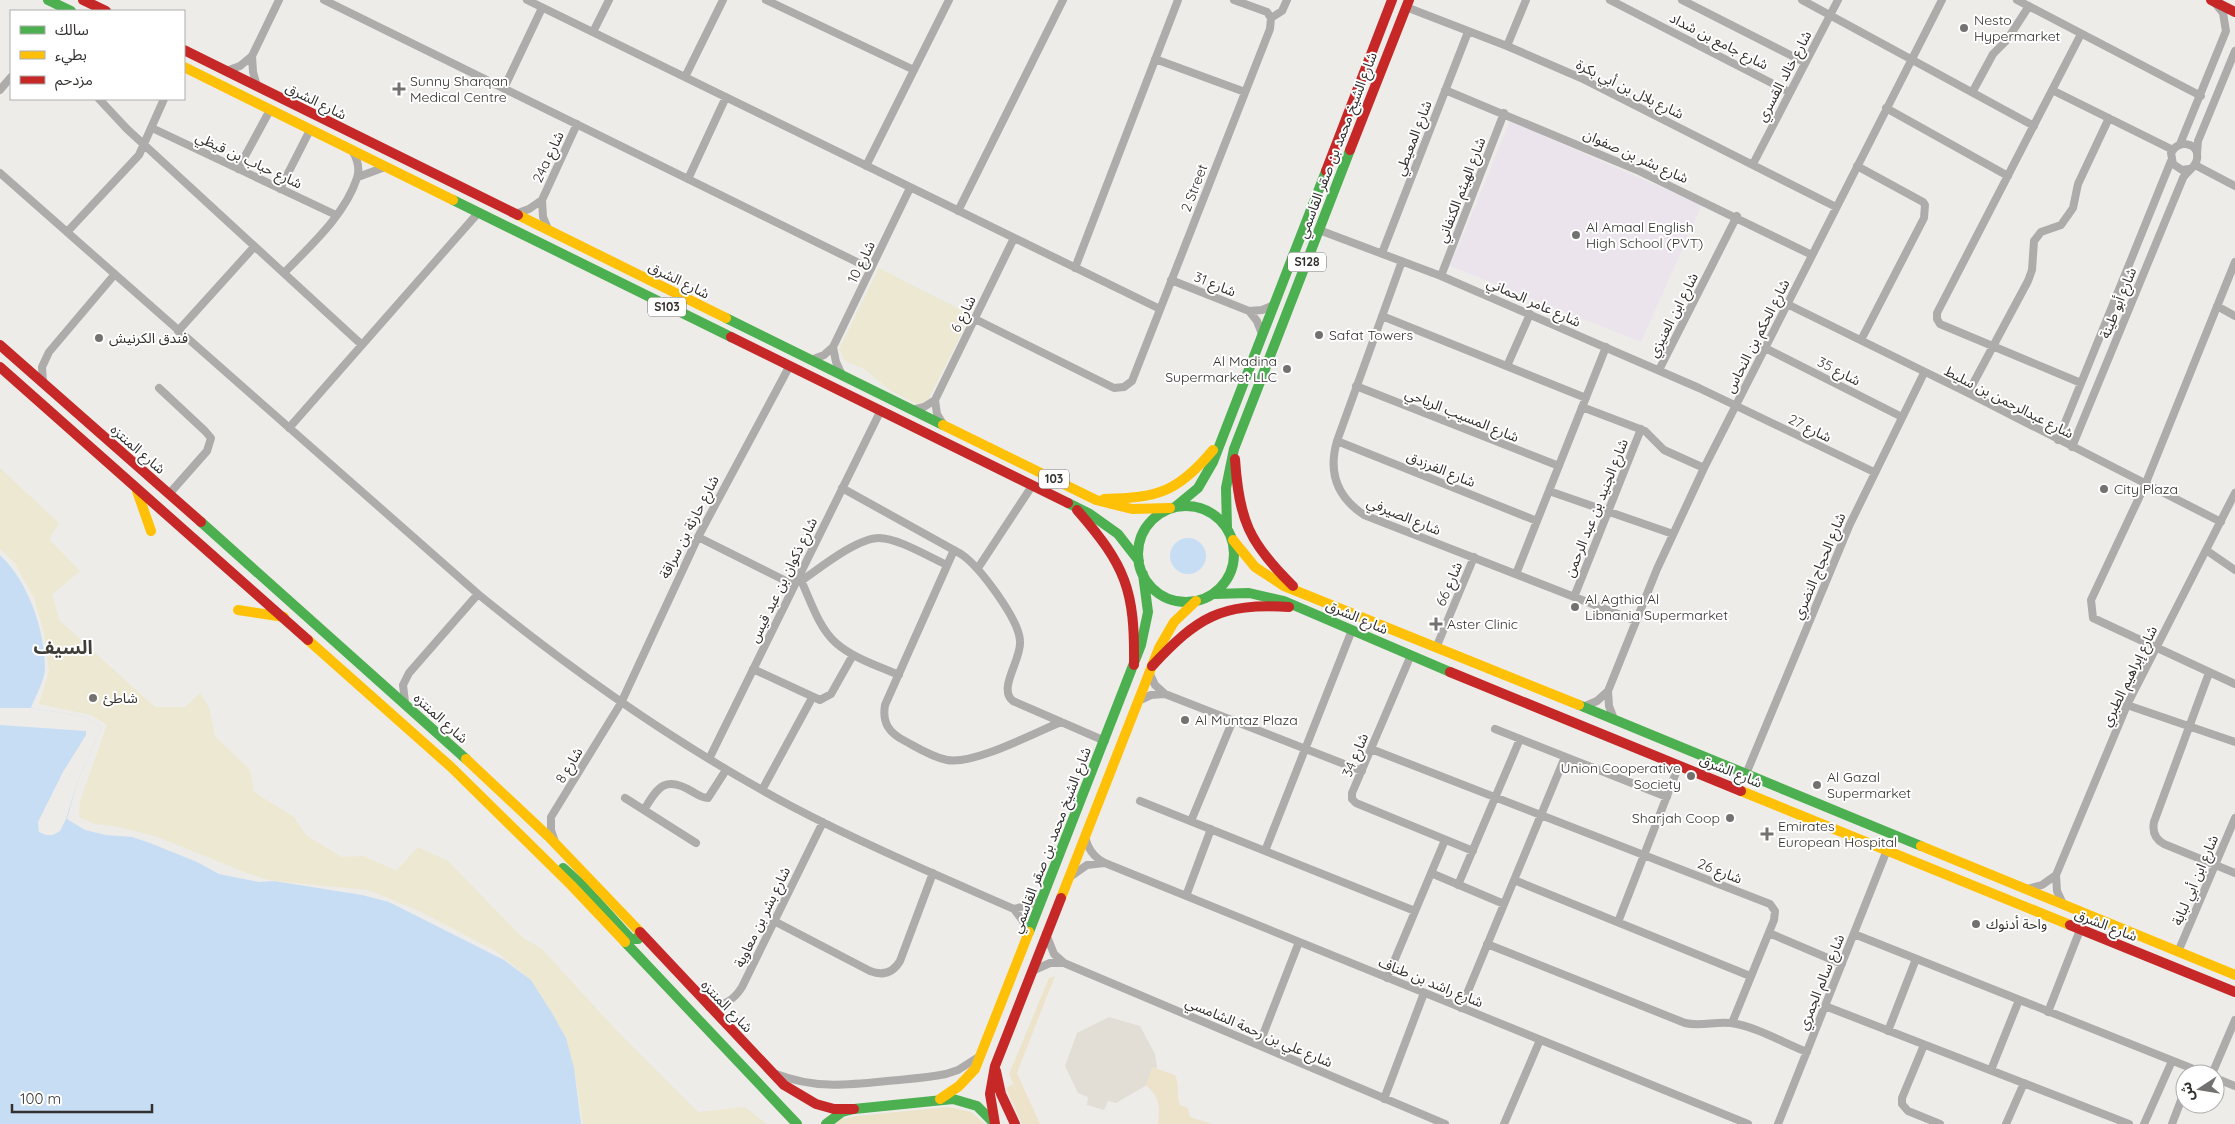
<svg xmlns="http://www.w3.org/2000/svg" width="2235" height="1124" font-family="Quicksand,'Noto Sans Arabic',sans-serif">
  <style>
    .built { fill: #e2ded6 }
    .education { fill: #ece4ed }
    .green { fill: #ece3ca }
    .sand { fill: #ede8d1 }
    .water { fill: #c7ddf4 }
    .pier { fill: #edece9 }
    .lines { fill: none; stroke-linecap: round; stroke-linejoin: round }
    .street { stroke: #adacab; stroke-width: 8 }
    .fast { stroke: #4caf50; stroke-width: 10 }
    .slow { stroke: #ffc107; stroke-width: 10 }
    .jam { stroke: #c62828; stroke-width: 10 }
    .poi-dot { fill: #737270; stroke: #fff; stroke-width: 2 }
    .labels { text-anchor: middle; stroke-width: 4; stroke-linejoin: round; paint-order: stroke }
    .shield { fill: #fff; stroke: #706f6d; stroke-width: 1 }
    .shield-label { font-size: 12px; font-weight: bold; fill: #32312f }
    .poi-label { font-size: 14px; fill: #32312f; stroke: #fff; text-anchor: start }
    .street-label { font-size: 14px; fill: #32312f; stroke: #fff }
    .district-label { font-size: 19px; font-weight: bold; fill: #403e39; stroke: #fff }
  </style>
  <rect width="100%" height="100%" fill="#edece9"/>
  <path class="built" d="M 1109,1017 L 1140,1026 L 1155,1054 L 1157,1066 L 1152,1082 L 1116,1103 L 1108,1101 L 1104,1110 L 1087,1105 L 1088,1097 L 1078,1093 L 1065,1066 L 1077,1033 Z"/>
  <path class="education" d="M 1510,121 L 1702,205 L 1641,342 L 1450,266 Z"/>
  <path class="green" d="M 1055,976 L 1017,1073 L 1040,1124 L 1022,1124 L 1006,1088 L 1013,1084 L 1020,1098 L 1009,1074 L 1049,978 Z
    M 1152,1067 L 1175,1075 C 1180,1086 1176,1094 1180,1105 L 1188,1108 L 1190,1117 L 1212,1124 L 1158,1124 C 1160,1107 1160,1097 1146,1085 Z
    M 948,1107 L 971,1112 L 985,1124 L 835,1124 L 842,1119 L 856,1116 Z"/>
  <path class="sand" d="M 879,268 L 971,315 L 927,402 L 917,404 L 891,391 L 864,369 L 845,361 L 839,349 Z
    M 0,468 L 59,523 L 49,539 L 80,571 L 52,595 L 60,621 L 155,707 L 185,707 L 200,693 L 209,707 L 215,736 L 250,770 L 254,792 L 294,817 L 307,836 L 342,857 L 364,856 L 396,871 L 418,847 L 448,861 L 523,938 L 541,948 L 618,1032 L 698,1112 L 745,1107 L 767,1124 L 583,1124 L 574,1068 L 565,1038 L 552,1013 L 531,980 L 494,950 L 415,909 L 368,890 L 274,881 L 249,874 L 155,836 L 114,826 L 94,824 L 79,817 L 80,801 L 107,725 L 91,715 L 39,704 L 49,672 L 44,633 L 34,598 L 15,563 L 0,549 Z"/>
  <path class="water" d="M1170 556a18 18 0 1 1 36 0a18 18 0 1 1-36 0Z
    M 0,555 C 28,581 45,630 45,668 C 45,680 35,697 31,708 L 86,717 L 102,727 L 78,780 L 67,819 L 85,830 L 106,835 L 132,837 L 150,843 L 197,862 L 219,874 L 259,882 L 274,881 L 362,895 L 389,902 L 504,960 L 531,980 L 552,1013 L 566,1038 L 574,1068 L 581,1124 L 0,1124 Z"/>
  <path class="pier" d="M 0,708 L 31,708 L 86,717 L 102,727 L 78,780 L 66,819 L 60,831 L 53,835 L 46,835 L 39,832 L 38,822 L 63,772 L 86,735 L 86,731 L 0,725 Z"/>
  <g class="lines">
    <path class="street" d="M 324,0 L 871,269
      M 527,0 L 1160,309
      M 766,0 L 914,70
      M 1234,0 L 1267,12 L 1271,18
      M 1610,0 L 1789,92
      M 1682,0 L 1804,62
      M 1802,0 L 2034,126
      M 2017,0 L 2201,96
      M 1406,7 L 1507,46 L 1581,78 L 1836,207
      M 1271,18 L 1282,11 L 1287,0
      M 593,32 L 609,0
      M 1507,46 L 1526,0
      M 252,56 L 253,72 L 257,86
      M 1155,59 L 1245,92
      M 226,71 L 240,66 L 252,56 L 279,0
      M 685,77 L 723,0
      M 504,88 L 542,8
      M 0,90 L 11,77
      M 1445,90 L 1637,170 L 1812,255
      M 2052,90 L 2173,150
      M 1973,91 L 1993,54 L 2007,40 L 2029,6
      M 99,99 L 127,129 L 362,345
      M 1886,108 L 2008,176
      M 152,128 L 336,215
      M 2180,144 L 2226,31 L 2223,13 L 2215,3
      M 2197,154 L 2198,141 L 2235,51
      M 1753,164 L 1838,0
      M 2195,165 L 2235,186
      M 866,166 L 949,0
      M 1857,166 L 1923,202 L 1925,205 L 1924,218 L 1861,340
      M 238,169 L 270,110
      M 0,173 L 478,594 C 576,674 679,746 791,806 C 863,844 939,876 1014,909 L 1023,921 L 1027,935
      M 358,177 L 385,167
      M 688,179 L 726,97
      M 280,189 L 310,130
      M 958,211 L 1063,0
      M 515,214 L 529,209 L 542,200
      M 1319,230 L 1441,276 L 1699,388 L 1874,472
      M 549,231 L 543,217 L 542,200 L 577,124
      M 67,232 L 139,155 L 164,99
      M 1382,253 L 1468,32
      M 1402,261 L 1337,441 C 1328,472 1337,497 1364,515 L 1636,621
      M 2235,262 L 2145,485 L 2091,600 L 2093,618 L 2235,684
      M 1075,268 L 1178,0
      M 284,273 C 310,246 345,215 357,178 C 360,169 357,159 353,152
      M 1441,276 L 1504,113
      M 1171,280 L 1249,311 L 1262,310 L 1274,305
      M 1787,304 L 1968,393 L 2221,522
      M 2217,306 L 2235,316
      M 1249,311 L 1257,321 L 1262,334
      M 1382,316 L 1586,398
      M 975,319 L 1114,388 L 1124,387 L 1132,381 L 1270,29 L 1271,18
      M 178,331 L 254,247
      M 833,347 L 836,362 L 841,373
      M 1765,348 L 1902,417
      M 811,360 L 824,355 L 833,347 L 910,188
      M 1507,366 L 1530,314
      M 1659,370 L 1737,216
      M 43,383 L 42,367 L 49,352 L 115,274
      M 2081,383 L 1940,324 L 1937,319 L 1937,313 L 2081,34
      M 1356,386 L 1559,466
      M 159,388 L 205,431 L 211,438 L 207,451 L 169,494
      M 1968,393 L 2028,281 L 2032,270 L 2034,241 L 2041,232 L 2061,225 L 2073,208 L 2078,184 L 2109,118
      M 1582,407 L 1645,431 L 1664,450 L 1704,468
      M 912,410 L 924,407 L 935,400
      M 943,424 L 937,414 L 935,400 L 1014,238
      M 289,428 L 478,213
      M 2058,440 L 2171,161
      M 1337,441 L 1537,521
      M 2072,447 L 2183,178 C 2187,171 2196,167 2197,159 C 2200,142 2177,139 2171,153 L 2173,164 L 2182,170 L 2189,169
      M 842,488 L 961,554 C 979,566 1019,619 1020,641 C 1022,659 997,689 1013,701 L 1105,741
      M 1549,491 L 1673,534
      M 698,537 L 794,585
      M 954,550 L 885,705 C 882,723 889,733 905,741 C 918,748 932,757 947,760 C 974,765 1034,733 1061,722
      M 2206,550 L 2235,570
      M 978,568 L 1032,486
      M 1516,574 L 1606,347
      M 800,578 C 810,599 818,627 836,643 C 853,658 878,666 899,675
      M 801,581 C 820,568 857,538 879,538 C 898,538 929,557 947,565
      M 1574,597 L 1641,429
      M 1436,648 L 1474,557
      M 1411,655 L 1352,793 L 1352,799 L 1356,803 L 1473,851
      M 753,669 L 820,700 L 831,694 L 853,655
      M 1149,672 L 1155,685 L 1165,694 L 1362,771
      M 2209,673 L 2154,822 C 2152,832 2155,839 2164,844 L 2235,873
      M 1138,701 L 1151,695 L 1165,694
      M 405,702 L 403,685 L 409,673 L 478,594
      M 2127,705 L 2235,742
      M 1583,707 L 1597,701 L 1608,691
      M 1614,719 L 1609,706 L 1608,691 L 1657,569 L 1704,468 L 1942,0
      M 1495,729 L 1667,797
      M 1371,749 L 1770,904 L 1775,911 L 1774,920 L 1732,1023
      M 709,759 L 880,412
      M 1746,774 L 1850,524 L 1924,373
      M 762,790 L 812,698
      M 625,798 L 696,843
      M 1140,801 L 1415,911
      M 644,810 C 658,786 666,775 693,792 C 698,795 702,798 708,798 L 726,770
      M 1191,821 L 1233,720
      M 1085,835 C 1087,848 1093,857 1105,863 L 1748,1124
      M 555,842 L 551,830 L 551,817 L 621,703 L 698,537 L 789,367
      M 1265,851 L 1352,630
      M 1431,873 L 1504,904
      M 1070,877 L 1087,865 L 1104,863
      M 1514,880 L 1750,976
      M 1458,885 L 1520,739
      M 2027,889 L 2042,885 L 2056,875
      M 1186,896 L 1211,829
      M 2063,904 L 2057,891 L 2056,875 L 2127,705 L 2235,493
      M 1014,909 L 1029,905 L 1043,898
      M 774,921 L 870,971 C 883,976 893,973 900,961 L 933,873
      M 1618,922 L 1679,765
      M 1769,933 L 1842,964
      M 1046,934 L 1054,954 L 1064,963
      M 1854,934 L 2206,1074
      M 1487,944 L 1685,1023 C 1701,1027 1715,1021 1731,1023 C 1755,1026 1784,1043 1807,1052
      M 2178,952 L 2235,818
      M 1032,971 L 1050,963 L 1064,963 L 1445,1124
      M 1387,978 L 1445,840
      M 1825,1006 L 2129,1124
      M 709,1007 C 724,1006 734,1000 742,987 L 823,822
      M 1461,1008 L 1565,757
      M 2048,1012 L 2080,930
      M 1888,1031 L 1916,959
      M 1259,1045 L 1299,942
      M 1924,1045 L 1902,1098 L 1902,1104 L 1908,1111 L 1940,1124
      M 1991,1070 L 2019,1000
      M 776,1074 C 815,1089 847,1085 887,1081 C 907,1079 926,1078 946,1074 L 958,1070 L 980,1056
      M 2212,1074 L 2235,1020
      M 2215,1078 L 2235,1086
      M 1384,1099 L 1424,993
      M 1504,1124 L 1540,1040
      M 1778,1124 L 1887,850
      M 2006,1124 L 2024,1083
      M 2144,1124 L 2172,1061
      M 2172,1124 L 2185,1090"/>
    <path class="fast" d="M 48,0 L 71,11
      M 453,200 L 731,337
      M 726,318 L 943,425
      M 1068,503 L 1090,514 L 1118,534 L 1139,561
      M1138 554a48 48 0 1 1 96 0a48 48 0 1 1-96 0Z
      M 1175,507 L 1198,488 L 1213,462 L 1326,171
      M 201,522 L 466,759
      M 1227,528 L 1226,488 L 1234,449 L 1350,150
      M 1214,594 L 1249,593 L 1284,601 L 1450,672
      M 1579,705 L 1921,846
      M 563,868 L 583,886 L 631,939 L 638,939 L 639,934
      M 1029,932 L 1141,645 L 1148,612 L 1143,574
      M 625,942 L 797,1124
      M 826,1124 L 842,1112 L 854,1109 L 953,1099 L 977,1106 L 992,1121"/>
    <path class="slow" d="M 184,67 L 453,200
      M 518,215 L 726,318
      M 943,425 L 1096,500 L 1132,509 L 1170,508
      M 137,491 L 151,531
      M 1104,499 C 1158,498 1178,492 1213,450
      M 1233,540 L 1255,567 L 1284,586 L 1579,705
      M 238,610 L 284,617
      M 308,640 L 451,767 L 571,885 L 625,942
      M 466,759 L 549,837 L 640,932
      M 1741,791 L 2070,925
      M 1921,846 L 2235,975
      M 1061,898 L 1159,648 L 1174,622 L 1196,601
      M 940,1099 L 959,1086 L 975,1069 L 1029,932"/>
    <path class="jam" d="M 83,0 L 106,11
      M 2211,0 L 2235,12
      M 184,50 L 518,215
      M 1350,150 L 1409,0
      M 1326,171 L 1392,0
      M 731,337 L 1068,503
      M 0,345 L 201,522
      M 0,367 L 308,640
      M 1235,459 C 1239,520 1249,543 1293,586
      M 1077,510 C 1126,566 1135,590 1134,665
      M 1152,666 C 1198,617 1220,603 1289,607
      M 1450,672 L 1741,791
      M 2070,925 L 2235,992
      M 640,932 L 784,1085 L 816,1104 L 834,1109 L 854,1109
      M 996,1071 L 1001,1094 L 1015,1124
      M 995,1124 L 990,1094 L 995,1066 L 1061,898"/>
  </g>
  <g class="poi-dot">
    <circle cx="1964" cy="28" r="5"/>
    <path d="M396.5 81.5h5v5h5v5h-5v5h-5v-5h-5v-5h5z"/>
    <circle cx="1576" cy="235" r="5"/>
    <circle cx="1319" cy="335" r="5"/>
    <circle cx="99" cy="338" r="5"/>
    <circle cx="1287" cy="369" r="5"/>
    <circle cx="2104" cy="489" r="5"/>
    <circle cx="1575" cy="607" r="5"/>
    <path d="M1433.5 616.5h5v5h5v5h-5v5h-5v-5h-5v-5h5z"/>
    <circle cx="93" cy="698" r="5"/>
    <circle cx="1185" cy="720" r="5"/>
    <circle cx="1691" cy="776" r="5"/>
    <circle cx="1817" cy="785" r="5"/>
    <circle cx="1730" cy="818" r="5"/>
    <path d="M1764.5 826.5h5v5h5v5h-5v5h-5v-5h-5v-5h5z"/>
    <circle cx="1976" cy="924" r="5"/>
  </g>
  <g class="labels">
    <g class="shield">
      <rect x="1288" y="252.5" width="38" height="19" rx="4"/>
      <rect x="648" y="297.5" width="38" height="19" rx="4"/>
      <rect x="1039" y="469.5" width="30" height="19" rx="4"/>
    </g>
    <g class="shield-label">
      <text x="1307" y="266">S128</text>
      <text x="667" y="311">S103</text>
      <text x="1054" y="483">103</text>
    </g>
    <g class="poi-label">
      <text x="1974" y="25">Nesto<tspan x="1974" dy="16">Hypermarket</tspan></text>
      <text x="410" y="86">Sunny Sharqan<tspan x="410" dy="16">Medical Centre</tspan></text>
      <text x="1586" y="232">Al Amaal English<tspan x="1586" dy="16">High School (PVT)</tspan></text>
      <text x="1329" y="340">Safat Towers</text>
      <text x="109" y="343">فندق الكرنيش</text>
      <text x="1277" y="366" text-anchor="end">Al Madina<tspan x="1277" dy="16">Supermarket LLC</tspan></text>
      <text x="2114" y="494">City Plaza</text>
      <text x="1585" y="604">Al Agthia Al<tspan x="1585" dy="16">Libnania Supermarket</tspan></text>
      <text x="1447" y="629">Aster Clinic</text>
      <text x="103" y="703">شاطئ</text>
      <text x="1195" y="725">Al Muntaz Plaza</text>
      <text x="1681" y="773" text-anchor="end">Union Cooperative<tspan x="1681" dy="16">Society</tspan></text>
      <text x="1827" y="782">Al Gazal<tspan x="1827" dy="16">Supermarket</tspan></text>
      <text x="1720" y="823" text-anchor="end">Sharjah Coop</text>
      <text x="1778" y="831">Emirates<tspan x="1778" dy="16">European Hospital</tspan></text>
      <text x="1986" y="929">واحة أدنوك</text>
    </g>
    <g class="street-label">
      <text transform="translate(1719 41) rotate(27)" y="5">شارع جامع بن شداد</text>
      <text transform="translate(1784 76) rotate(-62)" y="5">شارع خالد القسري</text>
      <text transform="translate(1630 89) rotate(26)" y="5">شارع بلال بن أبي بكرة</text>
      <text transform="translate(316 101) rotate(26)" y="5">شارع الشرق</text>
      <text transform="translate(1413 138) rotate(-69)" y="5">شارع المعيطي</text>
      <text transform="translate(1337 145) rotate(-69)" y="5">شارع الشيخ محمد بن صقر القاسمي</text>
      <text transform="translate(1636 156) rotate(24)" y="5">شارع بشر بن صفوان</text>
      <text transform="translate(548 157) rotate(-65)" y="5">24a شارع</text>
      <text transform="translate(249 160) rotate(25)" y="5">شارع حباب بن قيظي</text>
      <text transform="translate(1194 188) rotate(-69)" y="5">2 Street</text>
      <text transform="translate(1461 190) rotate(-69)" y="5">شارع الهيثم الكنفاني</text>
      <text transform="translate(861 262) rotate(-64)" y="5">شارع 10</text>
      <text transform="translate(679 280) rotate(26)" y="5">شارع الشرق</text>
      <text transform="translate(1215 284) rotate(22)" y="5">شارع 31</text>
      <text transform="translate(1534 302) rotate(24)" y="5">شارع عامر الحماني</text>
      <text transform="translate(2118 303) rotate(-68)" y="5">شارع أبو طينة</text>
      <text transform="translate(963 314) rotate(-64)" y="5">شارع 6</text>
      <text transform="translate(1673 315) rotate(-63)" y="5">شارع ابن العنيزي</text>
      <text transform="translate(1757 336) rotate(-63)" y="5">شارع الحكم بن النحاس</text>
      <text transform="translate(1839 371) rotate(27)" y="5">شارع 35</text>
      <text transform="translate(2009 402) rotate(27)" y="5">شارع عبدالرحمن بن سليط</text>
      <text transform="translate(1462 415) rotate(22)" y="5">شارع المسيب الرياحي</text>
      <text transform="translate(1810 428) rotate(26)" y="5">شارع 27</text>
      <text transform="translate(138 449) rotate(41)" y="5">شارع المنتزه</text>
      <text transform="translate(1441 469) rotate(22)" y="5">شارع الفرزدق</text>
      <text transform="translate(1596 508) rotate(-68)" y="5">شارع الجنيد بن عبد الرحمن</text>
      <text transform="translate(1404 516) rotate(22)" y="5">شارع الصيرفي</text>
      <text transform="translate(689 527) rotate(-63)" y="5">شارع حارثة بن سراقة</text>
      <text transform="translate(1819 566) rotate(-67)" y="5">شارع الحجاج النضري</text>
      <text transform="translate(783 580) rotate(-64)" y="5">شارع ذكوان بن عبد قيس</text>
      <text transform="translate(1449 584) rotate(-67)" y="5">شارع 66</text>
      <text transform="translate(1357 617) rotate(23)" y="5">شارع الشرق</text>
      <text transform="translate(2129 676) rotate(-64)" y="5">شارع إبراهيم الطبري</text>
      <text transform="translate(441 718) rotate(42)" y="5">شارع المنتزه</text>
      <text transform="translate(1355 755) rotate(-67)" y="5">شارع 34</text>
      <text transform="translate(569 765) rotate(-59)" y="5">شارع 8</text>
      <text transform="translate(1731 771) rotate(22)" y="5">شارع الشرق</text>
      <text transform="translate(1051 840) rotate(-69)" y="5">شارع الشيخ محمد بن صقر القاسمي</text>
      <text transform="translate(1720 871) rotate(21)" y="5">شارع 26</text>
      <text transform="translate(2195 880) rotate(-67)" y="5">شارع ابن أبي لبابة</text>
      <text transform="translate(762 917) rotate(-64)" y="5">شارع بشر بن معاوية</text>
      <text transform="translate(2106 925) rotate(21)" y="5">شارع الشرق</text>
      <text transform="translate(1431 982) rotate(22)" y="5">شارع راشد بن طناف</text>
      <text transform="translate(1821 982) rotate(-68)" y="5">شارع سالم الجمري</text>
      <text transform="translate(727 1006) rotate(46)" y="5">شارع المنتزه</text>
      <text transform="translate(1259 1032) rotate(23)" y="5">شارع علي بن رحمة الشامسي</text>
    </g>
    <g class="district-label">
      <text x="63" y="654">السيف</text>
    </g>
  </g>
  <rect x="10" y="10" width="175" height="90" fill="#ffffff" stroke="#adadac"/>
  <rect x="20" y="26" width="25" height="8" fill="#4caf50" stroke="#adadac"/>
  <text x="55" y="35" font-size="15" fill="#32312f">سالك</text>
  <rect x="20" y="51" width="25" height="8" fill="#ffc107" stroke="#adadac"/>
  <text x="55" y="60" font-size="15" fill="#32312f">بطيء</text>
  <rect x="20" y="76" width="25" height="8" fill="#c62828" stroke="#adadac"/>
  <text x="55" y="85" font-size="15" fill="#32312f">مزدحم</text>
  <g transform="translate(2200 1089) rotate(258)"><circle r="24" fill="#ffffff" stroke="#adadac"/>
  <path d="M0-4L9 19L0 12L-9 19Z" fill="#737270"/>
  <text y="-8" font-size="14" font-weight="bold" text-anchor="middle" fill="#32312f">ش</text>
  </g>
  <path d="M12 1104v8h140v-8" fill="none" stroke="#32312f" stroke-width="2.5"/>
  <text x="20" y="1104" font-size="15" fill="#32312f" stroke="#ffffff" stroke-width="4" paint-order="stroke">100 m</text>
</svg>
